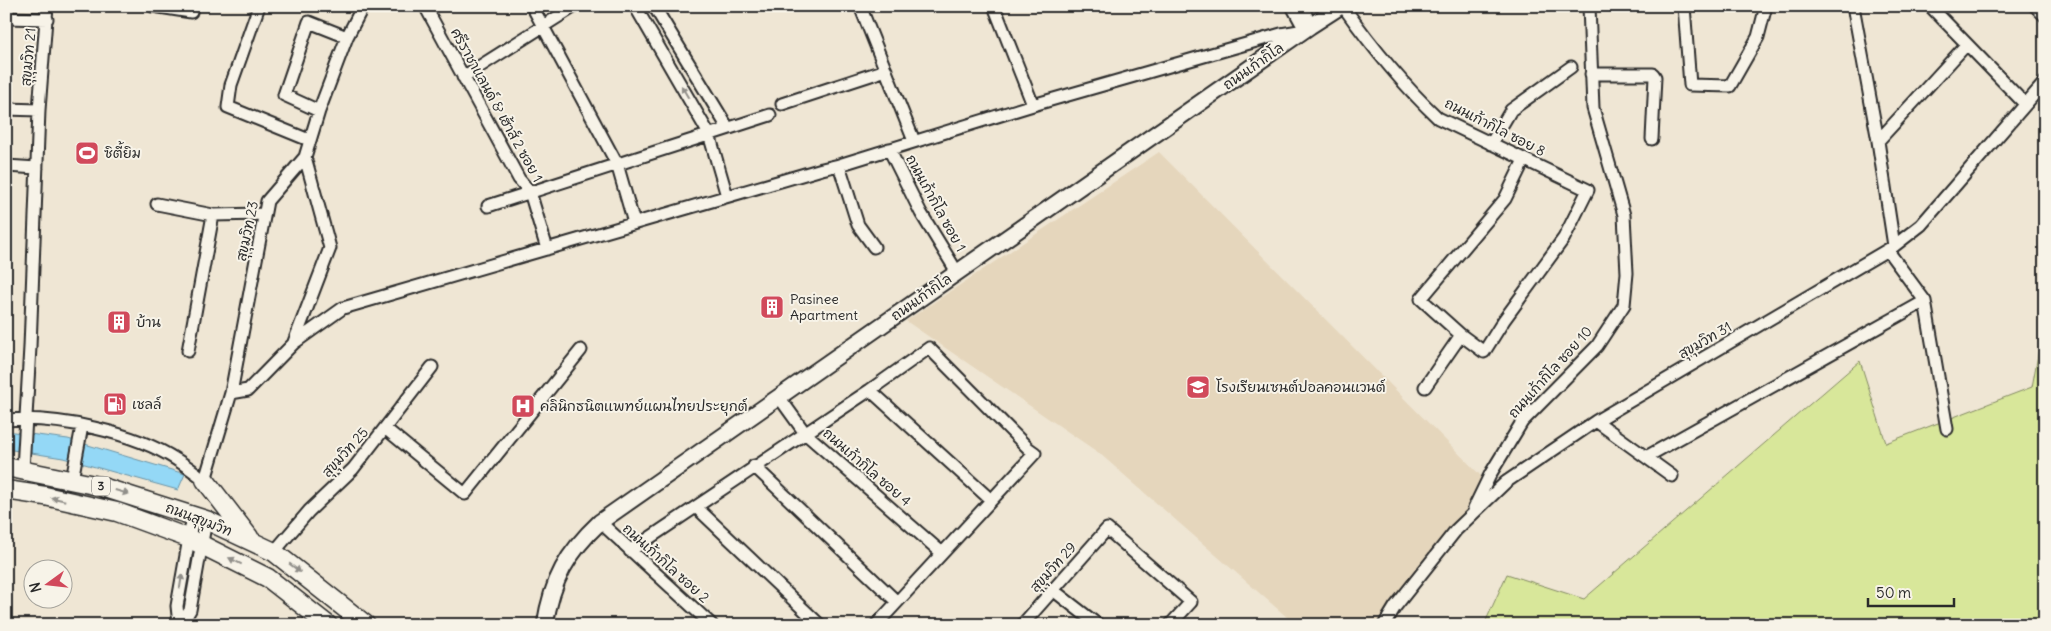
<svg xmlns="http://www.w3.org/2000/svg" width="2051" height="631" font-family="Delius,'Playpen Sans Thai',sans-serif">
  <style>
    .built { fill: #e5d6bc }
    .green { fill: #d8e79a; stroke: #828962 }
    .water { fill: #94d8f6; stroke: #6a93a5 }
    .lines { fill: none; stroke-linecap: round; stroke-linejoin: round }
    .minor-casing { stroke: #2b2b2b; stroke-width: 15 }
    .major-casing { stroke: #2b2b2b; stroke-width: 19 }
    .highway-casing { stroke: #2b2b2b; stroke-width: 21 }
    .minor { stroke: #f7f3e8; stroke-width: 11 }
    .major { stroke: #f7f3e8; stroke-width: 15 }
    .highway { stroke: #f7f3e8; stroke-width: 18 }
    .oneway { fill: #918f8a }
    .labels { text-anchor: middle; stroke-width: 4; stroke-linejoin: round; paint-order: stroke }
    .shield { fill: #f7f3e8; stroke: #686764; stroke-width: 1 }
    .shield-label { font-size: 12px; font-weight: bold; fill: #2b2b2b }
    .street-label { font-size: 14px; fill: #2b2b2b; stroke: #f7f3e8 }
    .poi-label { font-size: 14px; fill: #2b2b2b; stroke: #f7f3e8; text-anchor: start }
  </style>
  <rect width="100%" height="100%" fill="#efe6d4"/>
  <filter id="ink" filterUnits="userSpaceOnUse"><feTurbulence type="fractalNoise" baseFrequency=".02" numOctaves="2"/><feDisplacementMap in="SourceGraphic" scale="10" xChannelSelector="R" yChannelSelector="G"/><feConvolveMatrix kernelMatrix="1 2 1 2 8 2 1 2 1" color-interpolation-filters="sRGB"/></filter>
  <g filter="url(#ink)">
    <path class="built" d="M 1159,152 L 1497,492 L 1486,499 L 1383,625 L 1296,625 L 1099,453 L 906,321 Z"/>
    <path class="green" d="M 2045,317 L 2045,625 L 1484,625 L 1507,574 L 1584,599 L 1860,361 L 1886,443 L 2032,387 Z"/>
    <path class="water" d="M 6,431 L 68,439 L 185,474 L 178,490 L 63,458 L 6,449 Z"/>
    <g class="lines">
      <g class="minor-casing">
        <path id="minor" d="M 153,6 L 191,12 L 192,6
          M 259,6 L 231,85 L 228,107 L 309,140
          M 425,6 L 519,179 L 530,192 L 547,249
          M 532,6 L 617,164 L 634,223
          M 635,6 L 709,134 L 727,196
          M 654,6 L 728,128
          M 860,6 L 914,141
          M 994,6 L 1033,105
          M 1303,6 L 1310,26
          M 1343,6 C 1372,47 1402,84 1438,118 L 1588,190 L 1564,238 L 1504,320 L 1484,352 L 1461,335 L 1421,299 L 1505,199 L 1524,160
          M 1684,6 L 1690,85 L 1730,86 L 1758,37 L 1766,6
          M 1853,6 L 1878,141 L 1894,246
          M 1930,6 L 2025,104
          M 2035,6 L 2045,16
          M 6,18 L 47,19
          M 1591,74 L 1653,74 L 1655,77 L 1652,139
          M 463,77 L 575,6
          M 782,104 L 886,70
          M 6,109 L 39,110
          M 319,111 L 284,95 L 309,22 L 347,37
          M 1878,141 L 1966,45
          M 1491,144 L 1511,110 L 1571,67
          M 889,149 L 921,213 L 957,272
          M 839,165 L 858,225 L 874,247
          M 6,166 L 37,168
          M 157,204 L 213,215 L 264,214
          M 488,206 L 770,115
          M 1888,251 L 1925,301 L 1947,429
          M 294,342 L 330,248 L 305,157
          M 188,351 L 213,215
          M 1425,387 L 1461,335
          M 870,390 L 991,500
          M 231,393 L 248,390 L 294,343 L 343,308 L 822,169 L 839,165 L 1033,105 L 1281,34 L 1305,30 L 1292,6
          M 779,397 L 805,433 L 942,553
          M 6,420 C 57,416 134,432 177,460 C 187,466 196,473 205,480 L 231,393 L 267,201 L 305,157 L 319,111 L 347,37 L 363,6
          M 1596,421 L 1672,476
          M 386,429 L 465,494 L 581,350
          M 1646,457 L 1925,301
          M 754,466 L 897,602
          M 23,469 L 30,347 L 39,110 L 47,6
          M 72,480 L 82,426
          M 696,507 L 820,625
          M 1474,508 L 1491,473 L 1522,422 L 1597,346 L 1624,305 L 1627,273 L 1624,215 L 1593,108 L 1589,6
          M 600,522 L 712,625
          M 630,551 L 870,390 L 929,348 L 1028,448 L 1035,453 L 876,625
          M 274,552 L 309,511 L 353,469 L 432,367
          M 1053,590 L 1098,625
          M 179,625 L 177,606 L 193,516
          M 181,625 L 190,610 L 206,520
          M 1022,625 L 1107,529 L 1191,602 L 1170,625
          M 1384,625 L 1395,607 L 1456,530 L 1506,482 L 1596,421 L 1894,246 L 1921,225 L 2045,82"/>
      </g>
      <g class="major-casing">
        <path id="major" d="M 545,625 C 552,580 567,553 600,522 L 1310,26 L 1341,6"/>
      </g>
      <g class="highway-casing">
        <path id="highway" d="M 6,467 L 99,486 L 206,520 L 274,552 L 366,625
          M 205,480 L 249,537
          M 6,490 L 45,496 L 117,512 L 188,538 L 268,578 L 328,625"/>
      </g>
      <use href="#minor" class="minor"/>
      <use href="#major" class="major"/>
      <use href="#highway" class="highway"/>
    </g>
    <defs><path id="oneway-solid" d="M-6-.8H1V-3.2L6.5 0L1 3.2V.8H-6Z" transform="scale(1.25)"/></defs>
    <g class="oneway">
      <use href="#oneway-solid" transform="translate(685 92) rotate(-120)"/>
      <use href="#oneway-solid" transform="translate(122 492) rotate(16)"/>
      <use href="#oneway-solid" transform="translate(58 499) rotate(-167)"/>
      <use href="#oneway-solid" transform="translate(235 561) rotate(-153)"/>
      <use href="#oneway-solid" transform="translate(295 568) rotate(38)"/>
      <use href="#oneway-solid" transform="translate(181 581) rotate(-81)"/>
    </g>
  </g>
  <defs>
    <g id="stadium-square" transform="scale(1.25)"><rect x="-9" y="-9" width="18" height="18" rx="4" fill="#d1495b" stroke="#f7f3e8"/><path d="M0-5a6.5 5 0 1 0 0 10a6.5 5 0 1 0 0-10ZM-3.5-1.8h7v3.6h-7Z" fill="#fff"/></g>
    <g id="building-square" transform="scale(1.25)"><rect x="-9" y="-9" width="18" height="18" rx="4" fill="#d1495b" stroke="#f7f3e8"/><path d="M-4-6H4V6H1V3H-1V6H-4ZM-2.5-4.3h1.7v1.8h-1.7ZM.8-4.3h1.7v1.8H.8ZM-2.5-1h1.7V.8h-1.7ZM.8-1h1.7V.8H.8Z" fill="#fff"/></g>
    <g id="school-square" transform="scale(1.25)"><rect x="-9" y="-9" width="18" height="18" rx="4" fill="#d1495b" stroke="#f7f3e8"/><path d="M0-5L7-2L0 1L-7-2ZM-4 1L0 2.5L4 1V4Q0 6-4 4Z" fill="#fff"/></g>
    <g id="fuel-square" transform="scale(1.25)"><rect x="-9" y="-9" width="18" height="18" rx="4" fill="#d1495b" stroke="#f7f3e8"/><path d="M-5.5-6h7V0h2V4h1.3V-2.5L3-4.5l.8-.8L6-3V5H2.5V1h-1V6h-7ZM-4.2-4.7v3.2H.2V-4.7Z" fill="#fff"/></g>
    <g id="hospital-square" transform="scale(1.25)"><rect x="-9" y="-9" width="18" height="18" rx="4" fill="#d1495b" stroke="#f7f3e8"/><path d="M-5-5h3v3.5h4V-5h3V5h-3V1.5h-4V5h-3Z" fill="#fff"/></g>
  </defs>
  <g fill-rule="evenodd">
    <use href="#stadium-square" x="87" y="153"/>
    <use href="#building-square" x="772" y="307"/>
    <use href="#building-square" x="119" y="322"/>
    <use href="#school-square" x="1198" y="387"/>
    <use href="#fuel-square" x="115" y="404"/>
    <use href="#hospital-square" x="523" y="406"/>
  </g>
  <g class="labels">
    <rect class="shield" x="92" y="476.5" width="18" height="19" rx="4"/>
    <g class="shield-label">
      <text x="101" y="490">3</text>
    </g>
    <g class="street-label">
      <text transform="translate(28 57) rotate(-85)" y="5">สุขุมวิท 21</text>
      <text transform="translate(1253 66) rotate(-35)" y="5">ถนนเก้ากิโล</text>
      <text transform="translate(497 105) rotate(61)" y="5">ศรีราชาแลนด์ &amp; เฮ้าส์ 2 ซอย 1</text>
      <text transform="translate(1495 127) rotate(27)" y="5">ถนนเก้ากิโล ซอย 8</text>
      <text transform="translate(936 203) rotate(61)" y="5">ถนนเก้ากิโล ซอย 1</text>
      <text transform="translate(247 231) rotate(-78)" y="5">สุขุมวิท 23</text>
      <text transform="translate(921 297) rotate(-35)" y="5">ถนนเก้ากิโล</text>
      <text transform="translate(1705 340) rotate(-30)" y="5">สุขุมวิท 31</text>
      <text transform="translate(1550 372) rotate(-48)" y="5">ถนนเก้ากิโล ซอย 10</text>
      <text transform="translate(345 452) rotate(-48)" y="5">สุขุมวิท 25</text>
      <text transform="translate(867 467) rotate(41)" y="5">ถนนเก้ากิโล ซอย 4</text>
      <text transform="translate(199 519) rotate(21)" y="5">ถนนสุขุมวิท</text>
      <text transform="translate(666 563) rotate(42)" y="5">ถนนเก้ากิโล ซอย 2</text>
      <text transform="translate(1053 567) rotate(-48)" y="5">สุขุมวิท 29</text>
    </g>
    <g class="poi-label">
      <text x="104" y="158">ซิตี้ยิม</text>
      <text x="790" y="304">Pasinee<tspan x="790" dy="16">Apartment</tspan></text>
      <text x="136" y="327">บ้าน</text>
      <text x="1216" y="392">โรงเรียนเซนต์ปอลคอนแวนต์</text>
      <text x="132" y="409">เชลล์</text>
      <text x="540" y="411">คลินิกธนิตแพทย์แผนไทยประยุกต์</text>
    </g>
  </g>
  <rect width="2051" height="631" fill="none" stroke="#f7f3e8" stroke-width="25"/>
  <rect x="12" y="12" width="2026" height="606" fill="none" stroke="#2b2b2b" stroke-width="2" filter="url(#ink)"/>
  <g transform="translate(48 584) rotate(255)"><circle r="24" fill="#f7f3e8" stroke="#a5a39c"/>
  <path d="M0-4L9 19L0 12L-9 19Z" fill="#d1495b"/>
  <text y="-8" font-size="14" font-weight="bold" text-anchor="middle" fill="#2b2b2b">N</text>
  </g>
  <path d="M1868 598v8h86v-8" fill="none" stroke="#2b2b2b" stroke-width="2.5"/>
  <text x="1876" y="598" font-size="15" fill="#2b2b2b" stroke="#f7f3e8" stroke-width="4" paint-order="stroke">50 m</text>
</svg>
